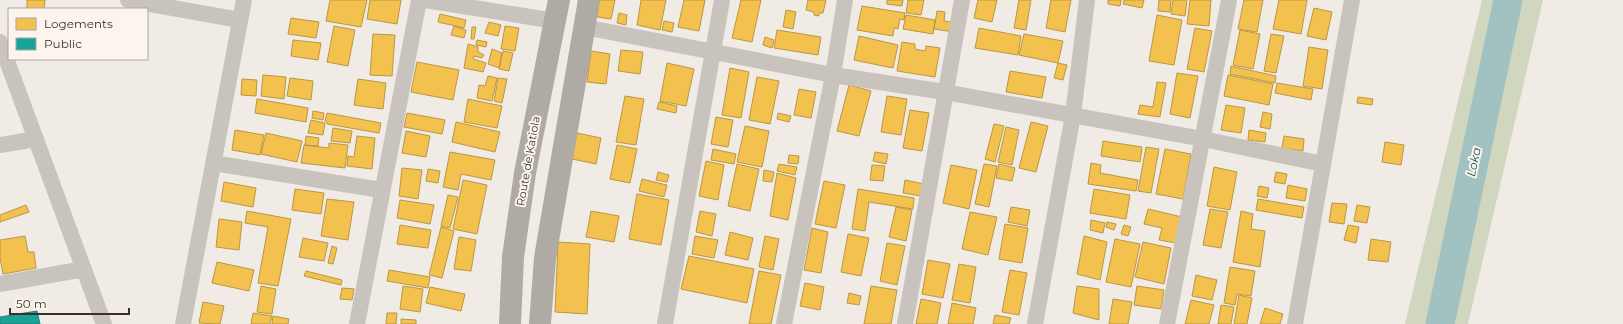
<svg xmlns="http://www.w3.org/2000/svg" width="1623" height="324" font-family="Montserrat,sans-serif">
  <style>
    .green { fill: #d1d6bf }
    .homes { fill: #f2c14e; stroke: #bb9644 }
    .public { fill: #17a398; stroke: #228077 }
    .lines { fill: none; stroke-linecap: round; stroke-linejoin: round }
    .river { stroke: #a1c2c1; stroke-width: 29 }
    .street { stroke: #c9c3be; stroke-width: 16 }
    .highway { stroke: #afaaa4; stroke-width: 22 }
    .labels { text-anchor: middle; stroke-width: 4; stroke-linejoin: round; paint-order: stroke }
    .street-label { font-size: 11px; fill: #3b302b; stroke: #fbf5ee }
    .water-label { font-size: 12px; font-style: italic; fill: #1f5a5e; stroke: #fbf5ee }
  </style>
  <rect width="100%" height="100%" fill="#f0ebe5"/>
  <path class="green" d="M 1482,0 L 1543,0 L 1468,324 L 1405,324 Z"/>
  <path class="homes" d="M 27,0 L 45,0 L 44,9 L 27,9 Z
    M 330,0 L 367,0 L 361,27 L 326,21 Z
    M 370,0 L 401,0 L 397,24 L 367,19 Z
    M 599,0 L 615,0 L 611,19 L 597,17 Z
    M 641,0 L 666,0 L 660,30 L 637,25 Z
    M 684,0 L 705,0 L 699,31 L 678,27 Z
    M 741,0 L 761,0 L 752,42 L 732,38 Z
    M 808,0 L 826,0 L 823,13 L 819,13 L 819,16 L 814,15 L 814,12 L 806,10 Z
    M 887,0 L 903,0 L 902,6 L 887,4 Z
    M 908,0 L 924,0 L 921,15 L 906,13 Z
    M 978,0 L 997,0 L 992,22 L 974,18 Z
    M 1019,0 L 1031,0 L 1026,30 L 1014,28 Z
    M 1051,0 L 1071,0 L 1065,32 L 1046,28 Z
    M 1108,0 L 1121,0 L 1120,6 L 1108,4 Z
    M 1124,0 L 1144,0 L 1142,8 L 1123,4 Z
    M 1159,0 L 1171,0 L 1170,12 L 1158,11 Z
    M 1173,0 L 1187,0 L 1185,16 L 1171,14 Z
    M 1190,0 L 1211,0 L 1209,26 L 1187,24 Z
    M 1244,0 L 1263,0 L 1257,32 L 1238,29 Z
    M 1279,0 L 1307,0 L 1301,34 L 1273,29 Z
    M 862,6 L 905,13 L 904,20 L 900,19 L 898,29 L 894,28 L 893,36 L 857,30 Z
    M 1314,8 L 1332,12 L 1326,40 L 1307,36 Z
    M 786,10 L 796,12 L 793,29 L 783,27 Z
    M 937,11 L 945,12 L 944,21 L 955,23 L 954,32 L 934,29 Z
    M 619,13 L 627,15 L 626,25 L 617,23 Z
    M 440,14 L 466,20 L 464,28 L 438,22 Z
    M 906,15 L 935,20 L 933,34 L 903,29 Z
    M 1157,15 L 1182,20 L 1174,65 L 1149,61 Z
    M 291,18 L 319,22 L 316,38 L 288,34 Z
    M 664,21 L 674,23 L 672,32 L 662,30 Z
    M 489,22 L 501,25 L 498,36 L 485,33 Z
    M 334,26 L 355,30 L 348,66 L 327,62 Z
    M 454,26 L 466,30 L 464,38 L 451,35 Z
    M 505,26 L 519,28 L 515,51 L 501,49 Z
    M 472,27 L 476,27 L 474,39 L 471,39 Z
    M 979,28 L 1021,36 L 1018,55 L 975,48 Z
    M 1195,28 L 1212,31 L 1204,72 L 1187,69 Z
    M 777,30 L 821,37 L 818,55 L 774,48 Z
    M 1240,30 L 1260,34 L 1253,69 L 1233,65 Z
    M 373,34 L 395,35 L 392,76 L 370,75 Z
    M 1024,34 L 1063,41 L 1058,63 L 1019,55 Z
    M 1271,34 L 1284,36 L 1276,73 L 1264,71 Z
    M 859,36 L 898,45 L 893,68 L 854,60 Z
    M 765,37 L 774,40 L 772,48 L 763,45 Z
    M 293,40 L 321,43 L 318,60 L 291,56 Z
    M 477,40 L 487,42 L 486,47 L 476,45 Z
    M 902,42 L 915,44 L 915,49 L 925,51 L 926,46 L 940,48 L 935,77 L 897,71 Z
    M 468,44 L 478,47 L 478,52 L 484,55 L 482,58 L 474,56 L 473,59 L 486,63 L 483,72 L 464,68 Z
    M 1309,47 L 1328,50 L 1322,89 L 1303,86 Z
    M 492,49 L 502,53 L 499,68 L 488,64 Z
    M 621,50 L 643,52 L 640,74 L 618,71 Z
    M 503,51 L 513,53 L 509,71 L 499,69 Z
    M 591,51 L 610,54 L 606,84 L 587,82 Z
    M 417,62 L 459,70 L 453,100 L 411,92 Z
    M 667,63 L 694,69 L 686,106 L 660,101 Z
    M 1058,63 L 1067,65 L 1063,80 L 1054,78 Z
    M 1231,66 L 1276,76 L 1275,83 L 1230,74 Z
    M 730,68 L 749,72 L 741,118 L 722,115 Z
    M 1010,71 L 1046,77 L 1042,98 L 1006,92 Z
    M 1177,73 L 1198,76 L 1190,118 L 1170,114 Z
    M 263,75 L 286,77 L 284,99 L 261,96 Z
    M 1228,75 L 1273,84 L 1269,105 L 1224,96 Z
    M 488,76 L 497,78 L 492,101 L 477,98 L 479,85 L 485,86 Z
    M 757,77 L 779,81 L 770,124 L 749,120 Z
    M 290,78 L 313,81 L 311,100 L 287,96 Z
    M 498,78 L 507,79 L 502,103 L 494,101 Z
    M 242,79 L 257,80 L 256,96 L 241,95 Z
    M 358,79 L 386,83 L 383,109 L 354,105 Z
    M 1157,82 L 1166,83 L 1160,117 L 1138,114 L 1140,105 L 1153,107 Z
    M 1277,83 L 1313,89 L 1311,100 L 1275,93 Z
    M 849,85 L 871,91 L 859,136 L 837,131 Z
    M 799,89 L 816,92 L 811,118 L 794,115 Z
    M 625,96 L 644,99 L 636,145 L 616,142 Z
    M 887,96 L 907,99 L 901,135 L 881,132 Z
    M 1358,97 L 1373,99 L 1372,105 L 1357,103 Z
    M 257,99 L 308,108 L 306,122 L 255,113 Z
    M 468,99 L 502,106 L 497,128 L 464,122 Z
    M 659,102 L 677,106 L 676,113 L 657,109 Z
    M 1226,105 L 1245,108 L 1241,133 L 1221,130 Z
    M 910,110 L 929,113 L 922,151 L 903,148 Z
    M 313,111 L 324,113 L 323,120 L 312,118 Z
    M 1263,112 L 1272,114 L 1270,129 L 1260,127 Z
    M 327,113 L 381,123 L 379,133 L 327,124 L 327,122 L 325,121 Z
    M 407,113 L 445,120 L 442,134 L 404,127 Z
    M 778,113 L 791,116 L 789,122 L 777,119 Z
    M 716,117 L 733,120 L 728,147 L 711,144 Z
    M 311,120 L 325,123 L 323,135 L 308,133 Z
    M 456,122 L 500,132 L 495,152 L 452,142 Z
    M 1031,122 L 1048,126 L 1036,172 L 1019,168 Z
    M 994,124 L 1004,126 L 995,162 L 985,159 Z
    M 745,126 L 769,131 L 762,167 L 737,162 Z
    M 1006,127 L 1019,130 L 1012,165 L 998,162 Z
    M 333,128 L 352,131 L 350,143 L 331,141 Z
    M 235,130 L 264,135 L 260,155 L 232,150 Z
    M 1249,130 L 1266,133 L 1265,142 L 1248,140 Z
    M 406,131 L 430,136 L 426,157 L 402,153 Z
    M 266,133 L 302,141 L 297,162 L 261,154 Z
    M 577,133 L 601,138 L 596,164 L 572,159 Z
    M 306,136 L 319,138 L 318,146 L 305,145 Z
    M 357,136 L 375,138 L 372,169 L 347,166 L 348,156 L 354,157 Z
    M 1284,136 L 1304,139 L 1303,151 L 1282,148 Z
    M 1103,141 L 1142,147 L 1140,162 L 1101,156 Z
    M 1385,142 L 1404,145 L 1401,165 L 1382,162 Z
    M 329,143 L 348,145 L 345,168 L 301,163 L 304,145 L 329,148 Z
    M 617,145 L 637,149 L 630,183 L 610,179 Z
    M 1146,147 L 1159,149 L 1151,193 L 1138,191 Z
    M 713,149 L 736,154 L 734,164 L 711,160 Z
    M 1165,149 L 1191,154 L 1183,199 L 1156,194 Z
    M 450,152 L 495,160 L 491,180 L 461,174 L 458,190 L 443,187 Z
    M 875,152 L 888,154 L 886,164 L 873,161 Z
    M 789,155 L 799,156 L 798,164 L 788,163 Z
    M 706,161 L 724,165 L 718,200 L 699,196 Z
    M 1091,163 L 1101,165 L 1100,173 L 1138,180 L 1136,191 L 1088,184 Z
    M 737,164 L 759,169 L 750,211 L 728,206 Z
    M 779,164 L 797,167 L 795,175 L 777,171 Z
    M 984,164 L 997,166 L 989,207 L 975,204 Z
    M 999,164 L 1015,168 L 1012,181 L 996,178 Z
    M 872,165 L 885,166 L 883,181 L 870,180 Z
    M 951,165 L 977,170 L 969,209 L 943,203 Z
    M 1214,167 L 1237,172 L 1230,210 L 1207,206 Z
    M 402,168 L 422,170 L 418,199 L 399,196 Z
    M 428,169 L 440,171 L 438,183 L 426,181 Z
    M 764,170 L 774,172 L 772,182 L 763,181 Z
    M 658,172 L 669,175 L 667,182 L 656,180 Z
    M 1276,172 L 1287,174 L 1285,184 L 1274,182 Z
    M 777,173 L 796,178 L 788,220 L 770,216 Z
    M 642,179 L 667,185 L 664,197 L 639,191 Z
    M 463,180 L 487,185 L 477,234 L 453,229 Z
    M 905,180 L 924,184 L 921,196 L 903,193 Z
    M 824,181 L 845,185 L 836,228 L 815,224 Z
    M 224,182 L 256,188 L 253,207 L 221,201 Z
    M 1288,185 L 1307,189 L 1305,201 L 1286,198 Z
    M 1259,186 L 1269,188 L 1267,198 L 1257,196 Z
    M 295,189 L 324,193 L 321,214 L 292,210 Z
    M 858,189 L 914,198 L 913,209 L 869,202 L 865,231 L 852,229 Z
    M 1094,189 L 1130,195 L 1126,219 L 1090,213 Z
    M 637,194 L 669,200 L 661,245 L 629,239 Z
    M 448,195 L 458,197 L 450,228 L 441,226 Z
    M 327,199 L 354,202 L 348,240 L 321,236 Z
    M 1258,199 L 1304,207 L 1302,218 L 1256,210 Z
    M 400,200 L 434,205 L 430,224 L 397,218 Z
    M 1332,203 L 1347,204 L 1344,224 L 1329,222 Z
    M 26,205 L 29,212 L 0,222 L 0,215 Z
    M 1357,205 L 1370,207 L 1367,223 L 1354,221 Z
    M 896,207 L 912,210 L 906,241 L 889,237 Z
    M 1011,207 L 1030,210 L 1027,226 L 1008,222 Z
    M 1148,209 L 1182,217 L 1176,243 L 1159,240 L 1162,228 L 1144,224 Z
    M 1210,209 L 1228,212 L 1221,248 L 1203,245 Z
    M 247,211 L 291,219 L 278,286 L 258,283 L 268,227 L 245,223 Z
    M 591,211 L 619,216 L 614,242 L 586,237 Z
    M 700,211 L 716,214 L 712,236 L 696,232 Z
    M 1241,211 L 1253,214 L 1251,229 L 1265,231 L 1260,267 L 1233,262 Z
    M 970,212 L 997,217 L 988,255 L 962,249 Z
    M 219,219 L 242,222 L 239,250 L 216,247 Z
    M 1091,220 L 1105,223 L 1103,233 L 1090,230 Z
    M 1107,222 L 1116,224 L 1114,230 L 1106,227 Z
    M 1005,224 L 1028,228 L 1022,263 L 999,259 Z
    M 400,225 L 431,230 L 428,248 L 397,244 Z
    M 1124,225 L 1131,227 L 1128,236 L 1121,234 Z
    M 1348,225 L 1359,227 L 1356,243 L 1344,240 Z
    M 441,227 L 454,231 L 442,278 L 429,275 Z
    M 812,228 L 828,232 L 821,273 L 804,270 Z
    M 730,232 L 753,238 L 748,260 L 725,255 Z
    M 848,234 L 869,238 L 861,276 L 841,272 Z
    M 25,236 L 28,252 L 34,252 L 36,268 L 3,274 L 0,258 L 0,240 Z
    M 695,236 L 718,240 L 714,258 L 692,254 Z
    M 765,236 L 779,239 L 773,270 L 759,267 Z
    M 1084,236 L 1107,242 L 1100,280 L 1077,274 Z
    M 459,237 L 476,240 L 471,271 L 454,269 Z
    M 303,238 L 328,243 L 324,261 L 299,257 Z
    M 1115,239 L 1140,244 L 1131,287 L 1106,282 Z
    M 1371,239 L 1391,242 L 1388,262 L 1368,260 Z
    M 558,242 L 590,244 L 587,314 L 555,312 Z
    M 1143,242 L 1171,248 L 1164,284 L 1135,277 Z
    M 887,243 L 905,246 L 897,285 L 880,281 Z
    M 332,246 L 337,248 L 333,264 L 328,263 Z
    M 689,256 L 754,269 L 747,303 L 681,289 Z
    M 928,260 L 950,264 L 943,298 L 922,294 Z
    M 217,262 L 254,270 L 249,291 L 212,283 Z
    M 959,264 L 976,267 L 970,303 L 952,300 Z
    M 1230,267 L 1255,271 L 1251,296 L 1237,294 L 1235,305 L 1224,303 Z
    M 389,270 L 430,277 L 428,288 L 387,281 Z
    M 1010,270 L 1027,273 L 1019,315 L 1002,312 Z
    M 306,271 L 342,280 L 341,285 L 304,276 Z
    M 759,271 L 781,275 L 771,324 L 749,324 Z
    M 1196,275 L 1217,280 L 1212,300 L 1192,296 Z
    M 805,283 L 824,287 L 820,310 L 800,306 Z
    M 261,286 L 276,289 L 272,314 L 257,312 Z
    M 403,286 L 423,289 L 420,312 L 400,309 Z
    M 871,286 L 897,290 L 891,324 L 864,324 Z
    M 1077,286 L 1099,289 L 1099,320 L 1073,313 Z
    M 1137,286 L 1164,290 L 1161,309 L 1134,305 Z
    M 430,287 L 465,294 L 461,311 L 426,303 Z
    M 342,288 L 354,289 L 352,300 L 340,299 Z
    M 849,293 L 861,296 L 859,305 L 847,303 Z
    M 1239,295 L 1252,298 L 1247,324 L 1234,324 Z
    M 921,299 L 941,303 L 937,324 L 916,324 Z
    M 1113,299 L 1132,302 L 1128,324 L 1109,324 Z
    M 1191,300 L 1214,305 L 1209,324 L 1185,324 Z
    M 203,302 L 224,306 L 220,324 L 199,323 Z
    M 952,303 L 976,308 L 973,324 L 948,324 Z
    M 1221,305 L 1234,307 L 1231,324 L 1218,324 Z
    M 1265,308 L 1283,314 L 1280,324 L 1260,324 Z
    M 253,313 L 272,316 L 270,324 L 251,324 Z
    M 387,313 L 397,313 L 396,324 L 386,324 Z
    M 995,315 L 1011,318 L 1009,324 L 993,324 Z
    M 273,316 L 289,319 L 288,324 L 272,324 Z
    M 401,319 L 416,320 L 416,324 L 401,324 Z"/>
  <path class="public" d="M 37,311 L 40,324 L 0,324 L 0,317 Z"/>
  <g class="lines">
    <path class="river" d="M 1440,324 L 1508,0"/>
    <path class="street" d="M 128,0 L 240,20
      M 425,0 L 555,21
      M 584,27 L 833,75 L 945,92 L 1203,139 L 1323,164
      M 0,42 L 104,324
      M 0,145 L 36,139
      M 213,163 L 381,190
      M 0,284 L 84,269
      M 183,324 L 244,0
      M 357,324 L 419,0
      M 665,324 L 722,0
      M 784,324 L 833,75 L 845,0
      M 905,324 L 962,0
      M 1035,324 L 1073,115 L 1087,0
      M 1167,324 L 1229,0
      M 1295,324 L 1352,0"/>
    <path class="highway" d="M 510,324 L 513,257 L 525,173 L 559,0
      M 540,324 L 545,258 L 589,0"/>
  </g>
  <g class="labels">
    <g class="street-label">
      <text transform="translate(528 161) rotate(-80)" y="4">Route de Katiola</text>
    </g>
    <g class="water-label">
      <text transform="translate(1474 162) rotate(-78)" y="4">Loka</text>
    </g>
  </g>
  <rect x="8" y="8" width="140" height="52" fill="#fbf5ee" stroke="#aea6a0"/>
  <rect x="16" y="18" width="20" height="12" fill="#f2c14e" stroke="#aea6a0"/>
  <text x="44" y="28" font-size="12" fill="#3b302b">Logements</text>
  <rect x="16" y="38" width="20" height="12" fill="#17a398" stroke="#aea6a0"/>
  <text x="44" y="48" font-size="12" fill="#3b302b">Public</text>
  <path d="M10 308v6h119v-6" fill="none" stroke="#3b302b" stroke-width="2"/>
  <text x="16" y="308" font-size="12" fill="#3b302b" stroke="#fbf5ee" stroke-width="3" paint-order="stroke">50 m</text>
</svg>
